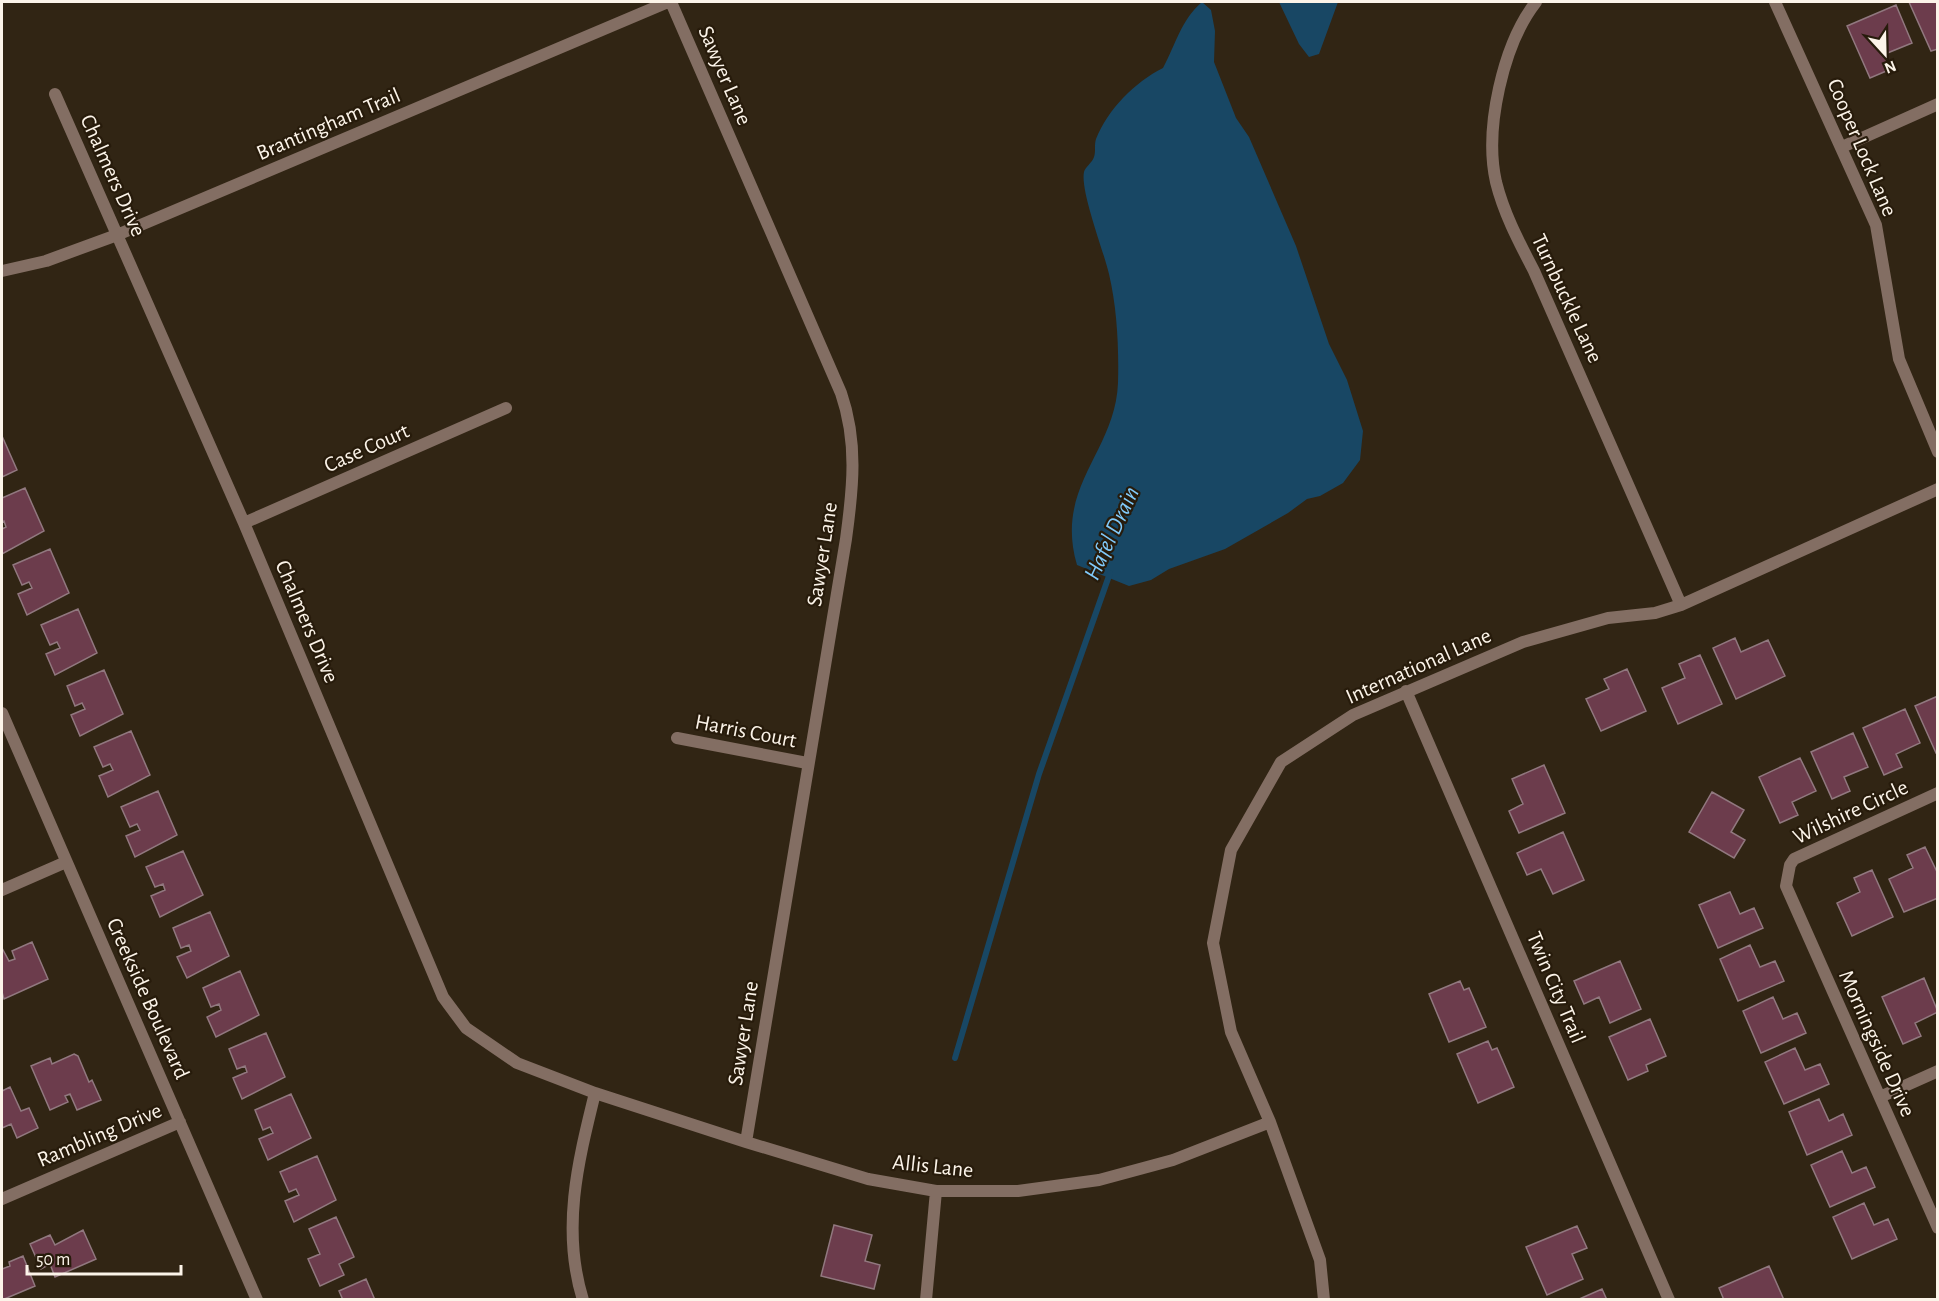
<svg xmlns="http://www.w3.org/2000/svg" width="1939" height="1301" font-family="'Alegreya Sans',sans-serif">
  <style>
    .water { fill: #184764 }
    .lines { fill: none; stroke-linecap: round; stroke-linejoin: round }
    .stream { stroke: #184764; stroke-width: 6 }
    .building { fill: #6c3c4c; stroke: #91787f; stroke-width: 1.5 }
    .street { stroke: #836e63; stroke-width: 12 }
    .labels { text-anchor: middle; stroke-width: 4.5; stroke-linejoin: round; paint-order: stroke }
    .street-label { font-size: 22px; fill: #fcf4e9; stroke: #271b0b }
    .water-label { font-size: 24px; font-style: italic; fill: #81cafa; stroke: #271b0b }
  </style>
  <rect width="100%" height="100%" fill="#312514"/>
  <path class="water" d="M 1202,2 L 1211,10 L 1215,31 L 1214,62 L 1236,118 L 1249,137 L 1296,246 L 1329,344 L 1347,380 L 1363,431 L 1360,460 L 1343,483 L 1320,496 L 1307,499 L 1288,513 L 1225,549 L 1169,569 L 1151,580 L 1129,586 L 1077,565 C 1054,486 1115,453 1118,383 C 1119,347 1117,308 1109,274 C 1104,252 1080,191 1084,172 C 1085,167 1092,163 1094,157 C 1096,151 1094,145 1096,139 C 1108,109 1135,82 1163,68 C 1176,44 1181,20 1202,2 Z
    M 1279,2 L 1338,2 L 1319,54 L 1309,57 L 1299,44 Z"/>
  <g class="lines">
    <path class="stream" d="M 955,1058 L 1039,774 L 1110,573"/>
  </g>
  <path class="building" d="M 1909,2 L 1938,2 L 1938,49 L 1931,51 Z
    M 1896,5 L 1912,43 L 1885,54 L 1891,69 L 1870,78 L 1847,26 Z
    M 2,436 L 17,470 L 2,477 Z
    M 25,488 L 44,531 L 2,554 L 2,529 L 6,527 L 4,521 L 2,522 L 2,498 Z
    M 50,549 L 69,593 L 27,615 L 18,594 L 32,588 L 29,582 L 22,585 L 13,565 Z
    M 78,609 L 97,653 L 55,675 L 46,654 L 60,648 L 57,642 L 50,645 L 41,625 Z
    M 1735,638 L 1741,652 L 1768,640 L 1785,676 L 1736,699 L 1713,648 Z
    M 1700,655 L 1722,704 L 1678,724 L 1662,688 L 1685,678 L 1679,664 Z
    M 1627,669 L 1646,711 L 1601,731 L 1586,699 L 1609,689 L 1604,679 Z
    M 104,670 L 123,714 L 80,736 L 71,715 L 85,709 L 82,703 L 75,706 L 67,686 Z
    M 1938,696 L 1938,752 L 1936,753 L 1915,706 Z
    M 1905,709 L 1920,743 L 1896,754 L 1902,767 L 1884,775 L 1863,728 Z
    M 131,731 L 150,775 L 108,797 L 99,776 L 113,770 L 110,764 L 103,767 L 94,747 Z
    M 1853,733 L 1868,767 L 1844,777 L 1850,791 L 1832,799 L 1811,752 Z
    M 1800,758 L 1816,791 L 1792,802 L 1798,815 L 1780,823 L 1759,777 Z
    M 1544,765 L 1565,813 L 1519,833 L 1509,811 L 1523,804 L 1512,779 Z
    M 158,791 L 177,835 L 135,857 L 126,836 L 140,830 L 137,824 L 130,827 L 121,807 Z
    M 1712,792 L 1744,810 L 1731,832 L 1745,840 L 1734,858 L 1689,832 Z
    M 1563,832 L 1584,880 L 1553,894 L 1541,869 L 1527,875 L 1517,853 Z
    M 1925,847 L 1938,874 L 1938,898 L 1904,912 L 1889,879 L 1913,868 L 1907,855 Z
    M 183,851 L 203,895 L 160,917 L 151,896 L 165,890 L 163,884 L 155,887 L 146,867 Z
    M 1872,870 L 1893,917 L 1852,936 L 1837,903 L 1860,892 L 1854,878 Z
    M 1730,892 L 1740,914 L 1754,908 L 1763,928 L 1718,948 L 1699,905 Z
    M 210,912 L 229,956 L 187,978 L 177,957 L 191,951 L 189,945 L 181,948 L 173,928 Z
    M 32,942 L 48,979 L 4,999 L 2,992 L 2,948 L 9,961 L 15,959 L 12,951 Z
    M 1750,945 L 1760,967 L 1775,961 L 1784,981 L 1738,1001 L 1720,959 Z
    M 1620,961 L 1641,1009 L 1610,1023 L 1599,997 L 1584,1004 L 1574,981 Z
    M 240,971 L 259,1015 L 216,1037 L 207,1017 L 221,1010 L 219,1004 L 211,1007 L 203,988 Z
    M 1924,978 L 1938,1012 L 1915,1023 L 1921,1036 L 1903,1044 L 1882,997 Z
    M 1460,981 L 1464,990 L 1469,988 L 1486,1027 L 1449,1042 L 1429,994 Z
    M 1773,997 L 1783,1019 L 1797,1013 L 1806,1033 L 1761,1053 L 1743,1011 Z
    M 1650,1019 L 1666,1056 L 1646,1065 L 1648,1071 L 1628,1080 L 1609,1037 Z
    M 266,1033 L 285,1077 L 242,1099 L 233,1078 L 247,1072 L 245,1066 L 237,1069 L 229,1049 Z
    M 1488,1041 L 1492,1050 L 1497,1048 L 1514,1087 L 1478,1103 L 1457,1054 Z
    M 1795,1048 L 1805,1070 L 1820,1064 L 1829,1084 L 1784,1104 L 1765,1062 Z
    M 74,1054 L 78,1056 L 89,1082 L 92,1080 L 101,1100 L 77,1110 L 70,1094 L 65,1096 L 68,1102 L 50,1110 L 31,1066 L 50,1058 L 52,1064 Z
    M 10,1087 L 21,1111 L 29,1108 L 38,1128 L 17,1138 L 11,1124 L 2,1128 L 2,1091 Z
    M 291,1094 L 311,1138 L 268,1160 L 259,1139 L 273,1133 L 270,1127 L 263,1130 L 255,1110 Z
    M 1819,1099 L 1829,1121 L 1843,1114 L 1852,1135 L 1807,1155 L 1789,1112 Z
    M 1842,1151 L 1852,1173 L 1866,1167 L 1875,1187 L 1830,1207 L 1811,1165 Z
    M 317,1156 L 336,1200 L 294,1222 L 285,1201 L 299,1195 L 296,1189 L 289,1192 L 280,1172 Z
    M 1864,1203 L 1874,1225 L 1888,1219 L 1897,1239 L 1852,1259 L 1833,1217 Z
    M 336,1217 L 354,1257 L 339,1264 L 344,1275 L 320,1286 L 308,1259 L 320,1254 L 309,1229 Z
    M 834,1225 L 872,1235 L 865,1261 L 880,1265 L 874,1289 L 821,1276 Z
    M 1577,1226 L 1587,1248 L 1572,1254 L 1583,1279 L 1547,1295 L 1526,1247 Z
    M 83,1230 L 96,1259 L 55,1277 L 50,1264 L 41,1269 L 30,1244 L 50,1235 L 55,1245 Z
    M 23,1256 L 35,1286 L 2,1300 L 2,1269 L 10,1266 L 9,1262 Z
    M 1769,1266 L 1784,1300 L 1724,1300 L 1719,1288 Z
    M 366,1279 L 375,1300 L 343,1300 L 339,1291 Z
    M 1602,1289 L 1607,1300 L 1577,1300 Z"/>
  <g class="lines">
    <path class="street" d="M 671,2 L 841,393 C 858,442 853,488 846,539 L 746,1142
      M 1536,2 C 1503,44 1484,129 1496,182 C 1504,214 1519,242 1534,271 L 1681,605
      M 1775,2 L 1876,225 L 1899,359 L 1938,452
      M 55,94 L 244,523 L 443,997 L 466,1028 L 517,1063 L 595,1093 L 746,1142 L 868,1179 L 936,1191 L 1018,1191 L 1099,1180 L 1173,1160 L 1270,1122
      M 1842,147 L 1938,104
      M 2,271 L 46,261 L 117,235 L 668,2
      M 244,523 L 506,408
      M 1406,691 L 1669,1300
      M 2,713 L 257,1300
      M 677,738 L 807,763
      M 1938,793 L 1794,859 L 1790,865 L 1786,886 L 1938,1228
      M 2,890 L 66,862
      M 1880,1097 L 1938,1071
      M 2,1199 L 180,1122
      M 583,1300 C 561,1229 578,1162 595,1093
      M 926,1300 L 936,1191
      M 1324,1300 L 1320,1260 L 1270,1122 L 1231,1032 L 1213,943 L 1231,850 L 1281,762 L 1353,715 L 1523,642 L 1608,618 L 1655,613 L 1681,605 L 1938,489"/>
  </g>
  <g class="labels">
    <g class="street-label">
      <text transform="translate(726 75) rotate(67)" y="8">Sawyer Lane</text>
      <text transform="translate(328 123) rotate(-23)" y="8">Brantingham Trail</text>
      <text transform="translate(1863 147) rotate(67)" y="8">Cooper Lock Lane</text>
      <text transform="translate(114 175) rotate(66)" y="8">Chalmers Drive</text>
      <text transform="translate(1568 298) rotate(65)" y="8">Turnbuckle Lane</text>
      <text transform="translate(366 447) rotate(-24)" y="8">Case Court</text>
      <text transform="translate(821 554) rotate(-81)" y="8">Sawyer Lane</text>
      <text transform="translate(308 621) rotate(67)" y="8">Chalmers Drive</text>
      <text transform="translate(1418 665) rotate(-24)" y="8">International Lane</text>
      <text transform="translate(746 730) rotate(11)" y="8">Harris Court</text>
      <text transform="translate(1850 811) rotate(-25)" y="8">Wilshire Circle</text>
      <text transform="translate(1557 987) rotate(67)" y="8">Twin City Trail</text>
      <text transform="translate(149 998) rotate(66)" y="8">Creekside Boulevard</text>
      <text transform="translate(742 1033) rotate(-81)" y="8">Sawyer Lane</text>
      <text transform="translate(1878 1043) rotate(66)" y="8">Morningside Drive</text>
      <text transform="translate(99 1134) rotate(-23)" y="8">Rambling Drive</text>
      <text transform="translate(933 1165) rotate(6)" y="8">Allis Lane</text>
    </g>
    <g class="water-label">
      <text transform="translate(1111 533) rotate(-65)" y="8">Hafel Drain</text>
    </g>
  </g>
  <rect width="1939" height="1301" fill="none" stroke="#fcf4e9" stroke-width="6"/>
  <g transform="translate(1885 54) rotate(158)" stroke="#271b0b" stroke-width="4.5" paint-order="stroke">
  <path d="M0-4.5L10 22L0 15L-10 22Z" fill="#fcf4e9"/>
  <text y="-9" font-size="16" font-weight="bold" text-anchor="middle" fill="#fcf4e9">N</text>
  </g>
  <path d="M27 1265v9h154v-9" fill="none" stroke="#fcf4e9" stroke-width="3"/>
  <text x="36" y="1265" font-size="18" fill="#fcf4e9" stroke="#271b0b" stroke-width="4.5" paint-order="stroke">50 m</text>
</svg>
